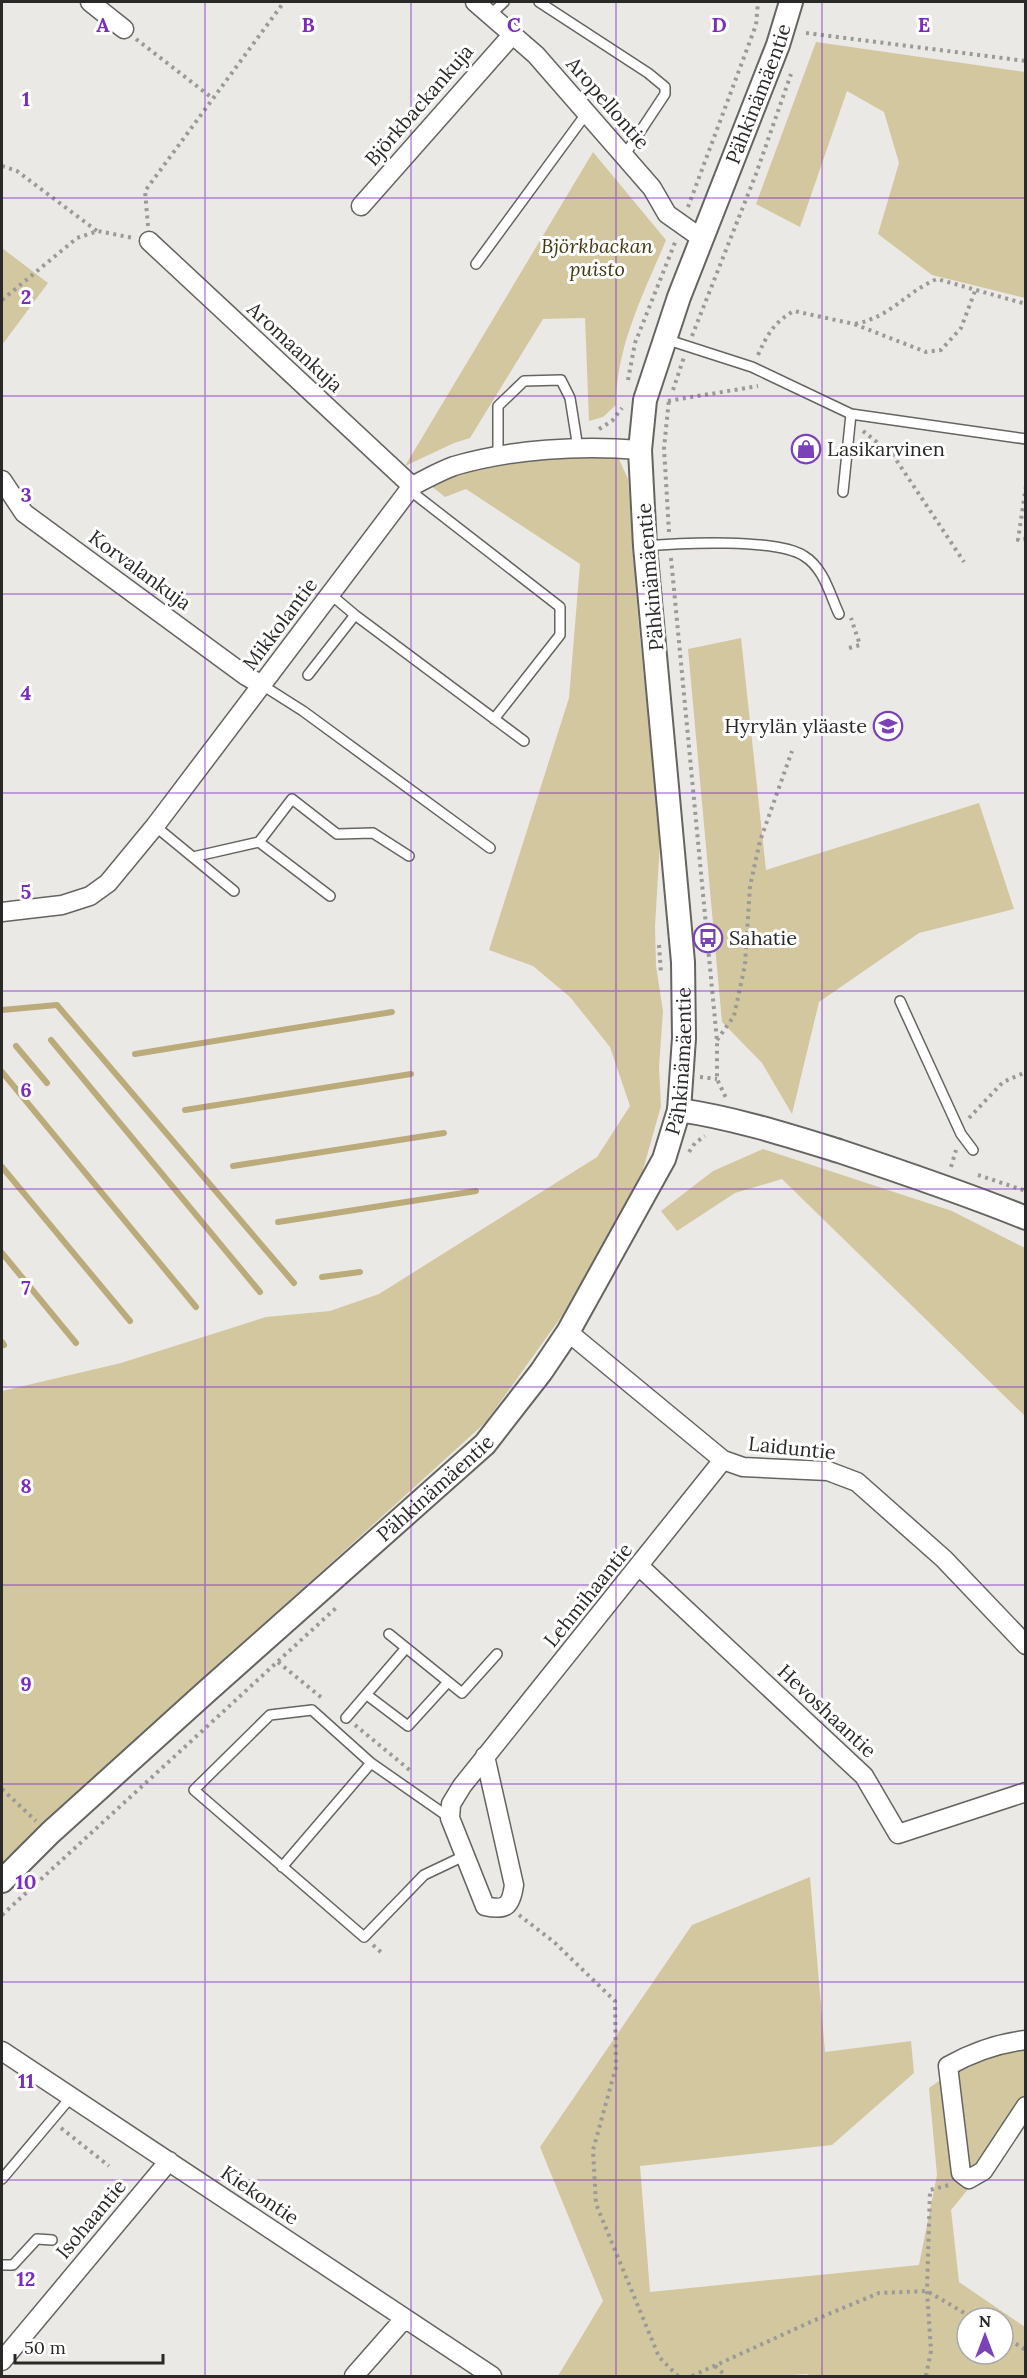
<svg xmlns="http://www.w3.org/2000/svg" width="1027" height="2378" font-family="Lora,serif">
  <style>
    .green { fill: #d3c7a0; fill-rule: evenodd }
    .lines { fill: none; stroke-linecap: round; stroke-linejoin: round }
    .stream { stroke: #bbab7a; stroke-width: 6 }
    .service-casing { stroke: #656460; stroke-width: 12 }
    .minor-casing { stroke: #656460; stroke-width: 21 }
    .tertiary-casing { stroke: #656460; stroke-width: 26 }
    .path { stroke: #9b9a97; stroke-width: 4; stroke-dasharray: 3 4.5; stroke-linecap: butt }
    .service { stroke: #fff; stroke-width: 9 }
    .minor { stroke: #fff; stroke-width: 18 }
    .tertiary { stroke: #fff; stroke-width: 22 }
    .grid { fill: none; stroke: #7b2cbf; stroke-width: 1.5; stroke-opacity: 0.55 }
    .labels { text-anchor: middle; stroke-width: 6; stroke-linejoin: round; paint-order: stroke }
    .street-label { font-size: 20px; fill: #292927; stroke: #fff }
    .park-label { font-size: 20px; font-style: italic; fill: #443810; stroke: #fff }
    .poi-label { font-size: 20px; fill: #292927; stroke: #fff; text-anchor: start }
    .grid-label { font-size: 20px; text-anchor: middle; font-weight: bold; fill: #7b2cbf; stroke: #fff; stroke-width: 6; stroke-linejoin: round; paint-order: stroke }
  </style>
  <rect width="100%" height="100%" fill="#ebe9e5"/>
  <path class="green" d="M 816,42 L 1025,72 L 1025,298 L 932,275 L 878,234 L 899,163 L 884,112 L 847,91 L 800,227 L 756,204 Z
    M 593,152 L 666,240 C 644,293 616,346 616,405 L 603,417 L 589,421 L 585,318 L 543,319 L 470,438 L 454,443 L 405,466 Z
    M 2,248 L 48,283 L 2,345 Z
    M 579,455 L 618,457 L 628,479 L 638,617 L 660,841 L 655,927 L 656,966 L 663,1011 L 659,1067 L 661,1106 L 641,1177 L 564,1313 L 486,1422 L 2,1862 L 2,1391 L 121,1363 L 266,1317 L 330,1311 L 379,1294 L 597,1157 L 630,1106 L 610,1047 L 570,997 L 533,966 L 489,950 L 569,698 L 580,564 L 466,489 L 445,497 L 430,485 C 478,466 529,462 579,455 Z
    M 741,638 L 766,870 L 979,803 L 1014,909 L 919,933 L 819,1002 L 792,1114 L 762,1063 L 722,1022 L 688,649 Z
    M 763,1149 L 952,1211 L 1025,1248 L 1025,1416 L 782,1179 L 735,1193 L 677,1231 L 661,1211 L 713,1171 Z
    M 810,1877 L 825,2052 L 911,2041 L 914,2073 L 832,2145 L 640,2166 L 650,2292 L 919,2265 L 937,2175 L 929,2088 L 965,2063 L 1025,2045 L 1025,2114 L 1006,2143 L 951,2210 L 959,2282 L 1025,2327 L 1025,2376 L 811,2376 L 807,2374 L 777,2376 L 558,2376 L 603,2301 L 540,2147 L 692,1925 ZM 967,2318 L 1003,2318 L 1003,2354 L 967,2354 Z"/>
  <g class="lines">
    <path class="stream" d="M 2,1010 L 57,1005 L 294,1283
      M 51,1040 L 260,1292
      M 16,1046 L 47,1083
      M 135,1054 L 392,1012
      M 2,1072 L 196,1307
      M 185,1110 L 411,1074
      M 233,1166 L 444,1133
      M 2,1167 L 130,1321
      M 278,1222 L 476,1191
      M 2,1253 L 76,1343
      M 322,1277 L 360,1272
      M 2,1342 L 4,1345"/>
    <g class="service-casing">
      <path id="service" d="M 539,2 L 648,73 L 665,87 L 665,94 L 624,156
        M 490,15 L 504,2
        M 476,264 L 586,114
        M 665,339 L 752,367 L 851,414 L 1026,439
        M 498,457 L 498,406 L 524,381 L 561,380 L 570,398 L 578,448
        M 412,486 L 417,496 L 560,607 L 560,635 L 494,719
        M 843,492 L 851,414
        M 645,546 C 680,543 776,538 804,556 C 824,568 830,595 839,614
        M 355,615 L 524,741
        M 308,675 L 355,615 L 330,594
        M 262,685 L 303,711 L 490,848
        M 155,826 L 234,891
        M 193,857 L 259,842
        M 330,896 L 259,842 L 292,799 L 337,834 L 373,833 L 409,856
        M 900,1001 L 961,1134 L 973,1150
        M 389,1634 L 462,1693 L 497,1654
        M 367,1695 L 408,1726 L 448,1682
        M 346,1718 L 406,1648
        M 450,1818 L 371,1763 L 312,1710 L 270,1715 L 194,1790 L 364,1937 L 424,1875 L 464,1856
        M 282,1867 L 371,1763
        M 2,2179 L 71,2097
        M 2,2265 L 13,2265 L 37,2239 L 52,2240"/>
    </g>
    <g class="minor-casing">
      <path id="minor" d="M 90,2 L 124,29
        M 475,2 L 536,55 L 652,188 L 667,214 L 701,238
        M 361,206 L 513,34
        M 149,241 L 412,486
        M 2,480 L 24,513 L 246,676 L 262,685
        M 2,912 L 62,905 L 90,896 L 108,883 L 155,826 L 412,486 C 426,479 440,471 454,466 C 513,449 580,445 640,450
        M 568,1332 L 723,1460 L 743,1467 L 828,1471 L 857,1482 L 944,1559 L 1026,1645
        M 639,1566 L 864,1776 L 898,1834 L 1026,1792
        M 485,1756 L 514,1885 C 511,1906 506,1911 485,1906 L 450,1818 L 451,1804 L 462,1786 L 723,1460
        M 1026,2040 C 999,2043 971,2053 948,2066 L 961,2173 L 969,2179 L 983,2171 L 1026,2106
        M 2,2051 L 492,2376
        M 2,2361 L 169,2161
        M 354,2376 L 404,2319"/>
    </g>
    <g class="tertiary-casing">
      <g id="tertiary">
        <path d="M 679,1110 C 734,1118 787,1135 839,1151 C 902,1172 964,1193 1026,1218"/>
        <path id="s1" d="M 2,1881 L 50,1833 L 206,1692 L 485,1444 L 541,1372 L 568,1332 L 664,1159 L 679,1110 L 684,1038 L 683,962 L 645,546 L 640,450 L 645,400 L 679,297 L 778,45 L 791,2"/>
      </g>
    </g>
    <path class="path" d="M 806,33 L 1026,61
      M 136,39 L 211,97
      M 2,166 L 17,171 L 97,231
      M 688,207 L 756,25 L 758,2
      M 148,226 L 145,191 L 284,2
      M 2,300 L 77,238 L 98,231 L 133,238
      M 855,324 C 893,316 904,293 937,279 L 1026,304
      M 692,336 L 756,174 L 791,74
      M 758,355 C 767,335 774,322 794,311 L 854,324 L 926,352 L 941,350 L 961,328 L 975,291
      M 628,380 L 635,343 L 676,240
      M 673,390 L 684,357
      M 668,401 L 758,386
      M 599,429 L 612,421 L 622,408
      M 863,431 L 893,455 L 964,562
      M 1026,486 L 1018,540 L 1026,539
      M 669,532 L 664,448 L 669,399
      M 671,558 L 717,1041 L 717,1079 L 726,1098
      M 849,648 L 860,645 L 851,618
      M 659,945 L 661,973
      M 717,1040 L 734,1016 L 745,965 L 750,886 L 760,841 L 792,751
      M 700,1077 L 717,1079
      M 969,1118 L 1003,1082 L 1026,1072
      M 689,1152 L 695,1143 L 705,1136
      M 951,1167 L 956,1150
      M 978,1175 L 1026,1191
      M 278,1662 L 322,1698
      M 355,1725 L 412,1772
      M 2,1789 L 36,1821
      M 2,1915 L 337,1607
      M 519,1915 L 554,1942 L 615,2001 L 616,2067 L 593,2150 L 596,2204 L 659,2357 L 678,2376
      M 373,1945 L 383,1954
      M 61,2128 L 109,2166
      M 1003,2336 L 1026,2350
      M 715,2366 L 726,2376
      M 692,2376 L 826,2315 L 879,2293 L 927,2291 L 973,2318
      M 926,2376 L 931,2351 L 927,2291 L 930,2190 L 949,2185"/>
    <use href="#service" class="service"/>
    <use href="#minor" class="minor"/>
    <use href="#tertiary" class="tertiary"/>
  </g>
  <path class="grid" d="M 205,2 L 205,2376M 411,2 L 411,2376M 616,2 L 616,2376M 822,2 L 822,2376M 2,198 L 1026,198M 2,396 L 1026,396M 2,594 L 1026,594M 2,793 L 1026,793M 2,991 L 1026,991M 2,1189 L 1026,1189M 2,1387 L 1026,1387M 2,1585 L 1026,1585M 2,1784 L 1026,1784M 2,1982 L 1026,1982M 2,2180 L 1026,2180"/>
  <defs>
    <g id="shop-ring" transform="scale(1.5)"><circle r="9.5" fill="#fff" stroke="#7b42b8" stroke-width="1.5"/><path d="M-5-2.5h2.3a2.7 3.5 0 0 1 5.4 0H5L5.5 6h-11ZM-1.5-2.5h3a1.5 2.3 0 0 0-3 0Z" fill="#7b42b8"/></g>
    <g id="school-ring" transform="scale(1.5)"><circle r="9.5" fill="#fff" stroke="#7b42b8" stroke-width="1.5"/><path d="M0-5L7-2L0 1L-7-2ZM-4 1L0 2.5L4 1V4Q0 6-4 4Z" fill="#7b42b8"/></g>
    <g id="bus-ring" transform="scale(1.5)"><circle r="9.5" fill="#fff" stroke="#7b42b8" stroke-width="1.5"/><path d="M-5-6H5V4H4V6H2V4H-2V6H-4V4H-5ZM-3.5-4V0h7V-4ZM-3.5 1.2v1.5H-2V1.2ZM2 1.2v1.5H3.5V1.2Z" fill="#7b42b8"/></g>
  </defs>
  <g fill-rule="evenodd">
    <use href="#shop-ring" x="806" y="449"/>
    <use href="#school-ring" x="888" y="726"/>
    <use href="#bus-ring" x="708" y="938"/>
  </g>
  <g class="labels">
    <g class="street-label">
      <text dy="7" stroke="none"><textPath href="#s1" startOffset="2079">Pähkinämäentie</textPath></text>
      <text transform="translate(608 103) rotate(49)" y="7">Aropellontie</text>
      <text transform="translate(419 105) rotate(-49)" y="7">Björkbackankuja</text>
      <text transform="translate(295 347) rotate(43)" y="7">Aromaankuja</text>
      <text transform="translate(140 570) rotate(36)" y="7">Korvalankuja</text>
      <text transform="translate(650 577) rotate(-95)" y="7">Pähkinämäentie</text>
      <text transform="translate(280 624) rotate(-53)" y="7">Mikkolantie</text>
      <text dy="7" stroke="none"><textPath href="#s1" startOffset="1089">Pähkinämäentie</textPath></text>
      <text transform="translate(792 1448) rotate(6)" y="7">Laiduntie</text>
      <text dy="7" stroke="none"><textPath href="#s1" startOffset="585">Pähkinämäentie</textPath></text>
      <text transform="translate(588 1595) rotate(-51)" y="7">Lehmihaantie</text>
      <text transform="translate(827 1711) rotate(43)" y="7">Hevoshaantie</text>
      <text transform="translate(260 2195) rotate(34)" y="7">Kiekontie</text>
      <text transform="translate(91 2219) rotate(-50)" y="7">Isohaantie</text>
    </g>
    <g class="park-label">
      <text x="597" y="253">Björkbackan<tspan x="597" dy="23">puisto</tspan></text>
    </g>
    <g class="poi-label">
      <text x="827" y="456">Lasikarvinen</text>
      <text x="867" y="733" text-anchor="end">Hyrylän yläaste</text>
      <text x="729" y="945">Sahatie</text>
    </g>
  </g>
  <g class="grid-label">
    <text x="103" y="32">A</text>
    <text x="308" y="32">B</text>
    <text x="514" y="32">C</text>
    <text x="719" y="32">D</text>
    <text x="924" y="32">E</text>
    <text x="26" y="106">1</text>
    <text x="26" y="304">2</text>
    <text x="26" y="502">3</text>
    <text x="26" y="700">4</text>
    <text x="26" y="899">5</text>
    <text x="26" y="1097">6</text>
    <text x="26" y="1295">7</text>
    <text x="26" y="1493">8</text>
    <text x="26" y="1691">9</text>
    <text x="26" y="1889">10</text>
    <text x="26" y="2088">11</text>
    <text x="26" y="2286">12</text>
  </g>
  <rect width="1027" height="2378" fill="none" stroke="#292927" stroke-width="6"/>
  <g transform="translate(985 2336)"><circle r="28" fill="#ffffff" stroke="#a9a9a9" stroke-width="1.5"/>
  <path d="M0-4.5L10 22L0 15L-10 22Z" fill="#7b42b8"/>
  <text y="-9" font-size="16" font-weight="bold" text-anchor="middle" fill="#292927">N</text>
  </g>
  <path d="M15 2354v9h148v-9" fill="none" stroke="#292927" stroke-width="3"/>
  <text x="24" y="2354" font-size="18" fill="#292927" stroke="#ffffff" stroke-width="4.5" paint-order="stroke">50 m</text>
</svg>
